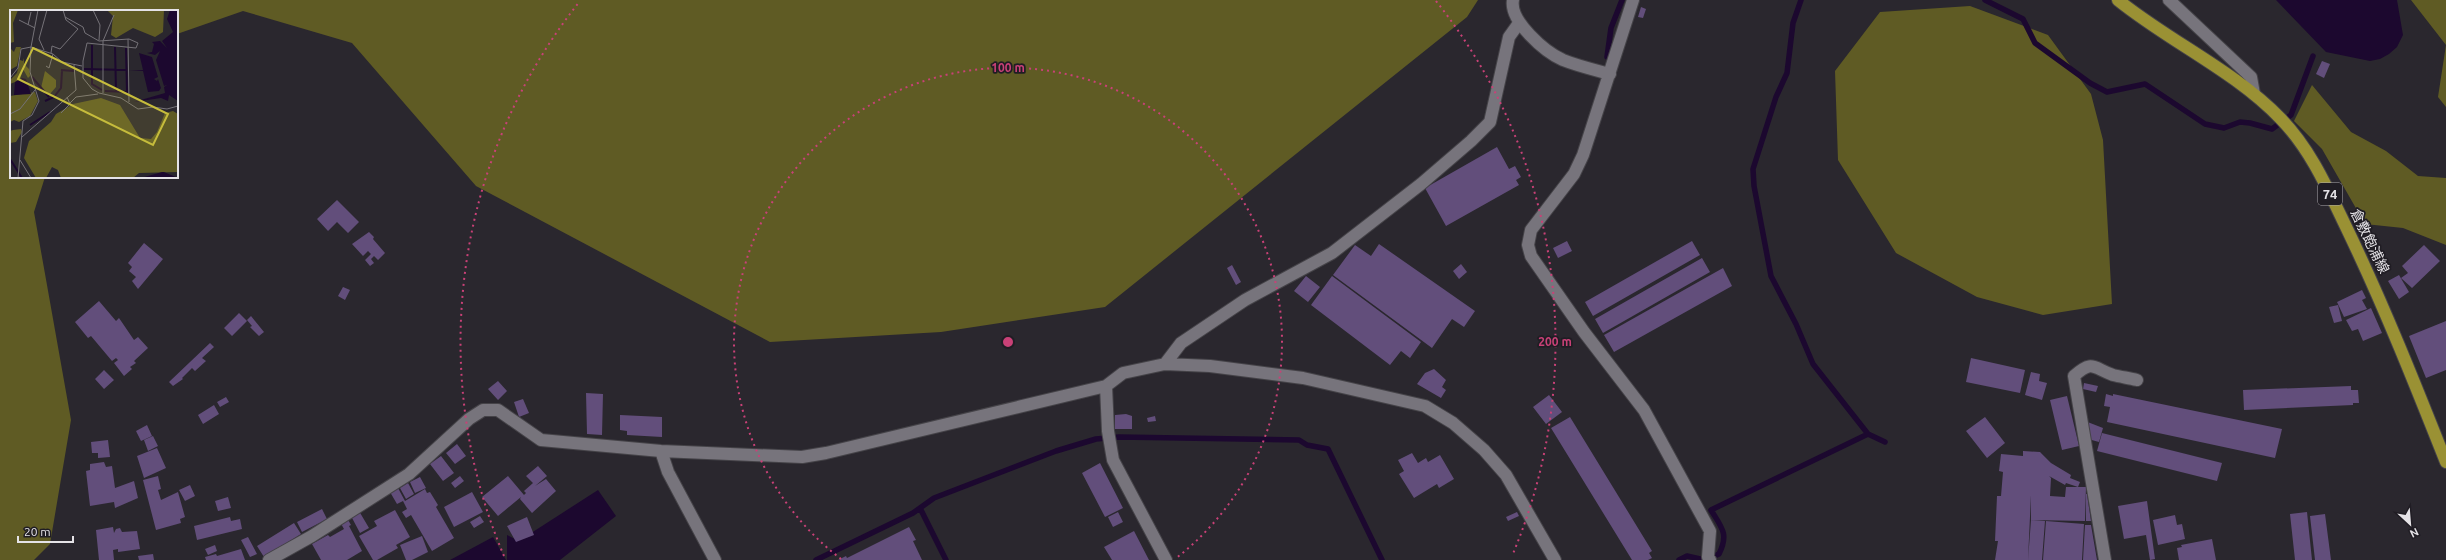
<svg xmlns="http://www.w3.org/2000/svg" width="2446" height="560" font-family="Ubuntu,'Noto Sans JP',sans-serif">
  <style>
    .forest { fill: #5f5b24 }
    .water { fill: #1c082f }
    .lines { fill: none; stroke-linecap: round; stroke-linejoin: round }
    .stream { stroke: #1c082f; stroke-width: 5.5 }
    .building { fill: #624e7b }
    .minor-casing { stroke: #454348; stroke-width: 14 }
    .major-casing { stroke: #454348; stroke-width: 14 }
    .minor { stroke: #77747c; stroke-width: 12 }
    .major { stroke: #9a9134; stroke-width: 12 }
    .ring { fill: none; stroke: #c94177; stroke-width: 2; stroke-dasharray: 2 4 }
    .labels { text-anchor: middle; stroke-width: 3.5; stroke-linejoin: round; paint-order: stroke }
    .shield { fill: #201d24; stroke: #aaa8ac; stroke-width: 1 }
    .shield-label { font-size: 13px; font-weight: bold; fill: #e5e3e7 }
    .street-label { font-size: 14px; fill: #e5e3e7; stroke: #201d24 }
    .inset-river { fill: none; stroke: #1c082f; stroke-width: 2 }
    .inset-road { fill: none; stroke: #757278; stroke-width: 1 }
    .view { fill: #c6bc3c; fill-opacity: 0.15; stroke: #c6bc3c; stroke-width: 2 }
    .inset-edge { fill: none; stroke: #e5e3e7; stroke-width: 2 }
    .centre { fill: #c94177; stroke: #201d24; stroke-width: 2 }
    .ring-label { font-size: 12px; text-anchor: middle; font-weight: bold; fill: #c94177; stroke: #201d24; stroke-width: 3.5; stroke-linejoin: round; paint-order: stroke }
  </style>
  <rect width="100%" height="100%" fill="#2a272e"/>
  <path class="forest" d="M 0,0 L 1478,0 L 1467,17 L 1105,307 L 941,332 L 770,342 L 476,186 L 352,43 L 243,11 L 177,34 L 177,11 L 11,11 L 11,177 L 45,177 L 34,212 L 71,420 L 50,544 L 34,560 L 0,560 Z
    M 2411,0 L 2446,0 L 2446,107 L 2438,97 L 2446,45 Z
    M 1970,6 L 2048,35 L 2091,94 L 2103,140 L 2112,304 L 2043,315 L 1977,297 L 1896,253 L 1838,160 L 1835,71 L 1880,12 Z
    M 2312,85 L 2351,132 L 2386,151 L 2418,176 L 2446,178 L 2446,245 L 2403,228 L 2365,224 L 2322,149 L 2294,121 Z"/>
  <path class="water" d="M 2276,0 L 2397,0 L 2403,35 L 2397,47 L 2389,54 L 2380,59 L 2370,61 L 2326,52 Z
    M 598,490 L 616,516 L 560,560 L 507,560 L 507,535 L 515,539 L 525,537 Z
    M 493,537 L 506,560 L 450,560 Z"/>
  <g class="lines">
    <path class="stream" d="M 1801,0 L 1793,23 L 1787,73 L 1776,97 L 1753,169 L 1754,186 L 1771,276 L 1796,324 L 1813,364 L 1868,434
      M 1985,0 L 2023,19 L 2035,43 L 2090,83 L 2107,92 L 2145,84 L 2205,124 L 2224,128 L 2240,122 L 2250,123 L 2272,129 L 2291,115 L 2313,56
      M 1607,57 L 1611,28 L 1622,0
      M 920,508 L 946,560
      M 1712,557 L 1719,554 C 1729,534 1722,528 1711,510 L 1868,434 L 1885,442
      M 816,560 L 913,513 L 934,498 L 1056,451 L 1096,439 L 1119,437 L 1299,440 L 1307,445 L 1328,449 L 1382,560
      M 1679,560 L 1687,556 L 1700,559"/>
  </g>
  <path class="building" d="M 1641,7 L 1646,9 L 1643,18 L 1638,17 Z
    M 2322,61 L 2330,64 L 2324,78 L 2316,74 Z
    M 1497,147 L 1509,169 L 1515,166 L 1521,177 L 1516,180 L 1519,185 L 1446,226 L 1425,188 Z
    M 337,200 L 359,222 L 348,233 L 337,222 L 328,231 L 317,219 Z
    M 369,232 L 374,237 L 373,239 L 385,253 L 378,260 L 374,256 L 371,259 L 374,263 L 370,266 L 365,260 L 371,254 L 368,251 L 363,256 L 352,244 Z
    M 1567,241 L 1572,251 L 1558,258 L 1553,248 Z
    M 1692,241 L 1700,255 L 1593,316 L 1585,302 Z
    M 144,243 L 163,259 L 138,289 L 132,281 L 136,277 L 129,271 L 132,267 L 128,263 Z
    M 1379,244 L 1475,311 L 1464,327 L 1452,319 L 1432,348 L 1333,275 L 1355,245 L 1371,256 Z
    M 2424,245 L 2440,261 L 2412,288 L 2401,278 L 2408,273 L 2402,266 Z
    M 1702,258 L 1710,272 L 1603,333 L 1595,319 Z
    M 1461,264 L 1467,272 L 1459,279 L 1453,271 Z
    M 1232,265 L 1241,282 L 1236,285 L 1227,268 Z
    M 1723,268 L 1732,286 L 1614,352 L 1604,335 Z
    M 2399,275 L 2409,292 L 2399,299 L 2388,281 Z
    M 1306,276 L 1320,287 L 1308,302 L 1294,291 Z
    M 1332,276 L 1421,342 L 1410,358 L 1401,351 L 1390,365 L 1311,305 Z
    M 343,287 L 350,290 L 345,300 L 338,296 Z
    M 2362,290 L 2366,298 L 2362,300 L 2367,309 L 2344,317 L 2337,302 Z
    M 99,301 L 116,321 L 119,318 L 134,340 L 138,337 L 148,348 L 134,361 L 136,363 L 130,367 L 132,369 L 124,376 L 114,363 L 118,360 L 116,358 L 112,361 L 91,336 L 88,338 L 75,322 Z
    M 2338,305 L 2342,321 L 2334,323 L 2329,307 Z
    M 2371,308 L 2382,333 L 2363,341 L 2358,329 L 2352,331 L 2346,320 Z
    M 239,313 L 247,321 L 232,336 L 224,328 Z
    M 251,316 L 264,332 L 259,336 L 250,327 L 252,326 L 247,320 Z
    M 2446,321 L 2446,370 L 2426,378 L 2409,336 Z
    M 210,343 L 214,347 L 202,358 L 206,361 L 195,371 L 192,368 L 182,378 L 183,379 L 173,386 L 169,382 Z
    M 1971,358 L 2025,370 L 2020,393 L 1966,382 Z
    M 1434,369 L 1446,380 L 1442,387 L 1446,390 L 1441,398 L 1417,384 L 1425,373 Z
    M 104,370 L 114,380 L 104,389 L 95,379 Z
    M 2031,372 L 2040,374 L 2039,381 L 2047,383 L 2042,400 L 2025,395 Z
    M 498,381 L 507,391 L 498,400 L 488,389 Z
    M 2084,383 L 2098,386 L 2096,392 L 2083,389 Z
    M 2351,386 L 2351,390 L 2358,390 L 2359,403 L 2353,403 L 2353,405 L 2244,410 L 2243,390 Z
    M 586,393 L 603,394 L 602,435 L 587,434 Z
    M 2106,394 L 2113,396 L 2113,394 L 2282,429 L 2275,458 L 2107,422 L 2110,407 L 2104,406 Z
    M 1549,395 L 1562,412 L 1546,424 L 1533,407 Z
    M 2067,396 L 2079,446 L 2062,450 L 2050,400 Z
    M 226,397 L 229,402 L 220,407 L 217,402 Z
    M 523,399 L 529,413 L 519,417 L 514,402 Z
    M 214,405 L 219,414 L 203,424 L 198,415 Z
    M 1126,414 L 1132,416 L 1132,429 L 1115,429 L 1115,415 Z
    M 620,415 L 662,417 L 662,437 L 627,435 L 627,431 L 620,430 Z
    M 1155,416 L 1156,421 L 1148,422 L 1147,418 Z
    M 1570,417 L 1652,551 L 1649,553 L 1652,558 L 1648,560 L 1632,560 L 1551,428 Z
    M 1985,417 L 2005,443 L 1987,458 L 1966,431 Z
    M 2085,421 L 2103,428 L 2099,442 L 2088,439 Z
    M 147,425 L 152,436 L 141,441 L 136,431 Z
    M 2102,433 L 2222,463 L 2217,481 L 2097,451 Z
    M 153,436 L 158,446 L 148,451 L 144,440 Z
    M 108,440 L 110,457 L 98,458 L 98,453 L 92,453 L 91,442 Z
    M 457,444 L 466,456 L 455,464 L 446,453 Z
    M 157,448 L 166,468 L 144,478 L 137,456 Z
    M 2023,451 L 2040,452 L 2051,463 L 2071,475 L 2070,478 L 2080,482 L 2078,487 L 2066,483 L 2065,485 L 2049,476 L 2051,478 L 2050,496 L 2065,497 L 2066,487 L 2086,487 L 2085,521 L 2031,520 L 2031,495 L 2028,560 L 1995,560 L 1998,541 L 1995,541 L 1997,496 L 2001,496 L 2003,472 L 1999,471 L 2001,454 L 2023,456 Z
    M 1412,453 L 1418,463 L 1426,458 L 1428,462 L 1440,455 L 1454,479 L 1439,488 L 1437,484 L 1414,498 L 1399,474 L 1404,471 L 1398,460 Z
    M 441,456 L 454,473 L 443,481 L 430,464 Z
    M 104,462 L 106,467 L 112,466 L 115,488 L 134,481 L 138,498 L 115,508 L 114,502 L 90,506 L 86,471 L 90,470 L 90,464 Z
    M 1100,463 L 1123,508 L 1105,517 L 1082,473 Z
    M 538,466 L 547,476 L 535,486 L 546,479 L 556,491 L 532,513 L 520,499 L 521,497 L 498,516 L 482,497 L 508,476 L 524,495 L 526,493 L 524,491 L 533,483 L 526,476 Z
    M 158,476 L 161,489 L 158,490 L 161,500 L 178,492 L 185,517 L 180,519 L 181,523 L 156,530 L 143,480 Z
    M 460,476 L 464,481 L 455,488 L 451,483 Z
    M 420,477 L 426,488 L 415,493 L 410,482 Z
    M 408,483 L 414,494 L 406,499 L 400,488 Z
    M 190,485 L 195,496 L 185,501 L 179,490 Z
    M 398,488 L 405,501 L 425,489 L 427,493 L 430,492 L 438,505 L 436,507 L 454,538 L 432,551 L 411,515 L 406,518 L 402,512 L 407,509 L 403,501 L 397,504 L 390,492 Z
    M 472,492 L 483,512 L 454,527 L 444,507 Z
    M 2086,494 L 2087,494 L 2091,521 L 2086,521 Z
    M 228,497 L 231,508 L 218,511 L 215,501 Z
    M 2147,501 L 2155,559 L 2150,560 L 2146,535 L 2124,539 L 2118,506 Z
    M 322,509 L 327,519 L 302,532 L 297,522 Z
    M 395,510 L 410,537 L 396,545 L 398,548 L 377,560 L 373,560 L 359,536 L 377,526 L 374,521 Z
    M 359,511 L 369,528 L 360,533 L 351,516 Z
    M 1118,512 L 1123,522 L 1113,527 L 1108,517 Z
    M 1517,512 L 1519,516 L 1508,521 L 1506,517 Z
    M 2307,512 L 2312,560 L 2295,560 L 2290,514 Z
    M 2325,514 L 2331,560 L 2315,560 L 2310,516 Z
    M 2175,515 L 2177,525 L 2182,524 L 2185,539 L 2158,545 L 2153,520 Z
    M 480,516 L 484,522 L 474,528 L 470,522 Z
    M 230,517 L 231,521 L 240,519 L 242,529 L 197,540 L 194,526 Z
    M 527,517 L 534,535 L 516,542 L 507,526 Z
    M 347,518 L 351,525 L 349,526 L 362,551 L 347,560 L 321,560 L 312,544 L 328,535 L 330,537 L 344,529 L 340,522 Z
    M 2031,520 L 2045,521 L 2042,560 L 2028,560 Z
    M 2046,521 L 2084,524 L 2082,560 L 2043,560 Z
    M 294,523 L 301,534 L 264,557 L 257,546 Z
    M 2085,525 L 2091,525 L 2097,560 L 2083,560 Z
    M 113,527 L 114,533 L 116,529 L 120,528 L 122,532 L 137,531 L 140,549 L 118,552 L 118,549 L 113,550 L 114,560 L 99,560 L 96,530 Z
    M 909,527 L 916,540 L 913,541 L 922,560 L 838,560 L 846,556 L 847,558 Z
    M 1134,531 L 1149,560 L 1112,560 L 1104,547 Z
    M 422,536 L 428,552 L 412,560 L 406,560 L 400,545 Z
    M 248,537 L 257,554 L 250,557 L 241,540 Z
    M 2212,539 L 2216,560 L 2179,560 L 2177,548 L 2182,547 L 2181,545 Z
    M 215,545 L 217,551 L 208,555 L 205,549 Z
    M 241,549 L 245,560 L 206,560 L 205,557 L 216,554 L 217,556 Z
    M 153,554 L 154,560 L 139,560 L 138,556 Z"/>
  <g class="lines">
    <g class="minor-casing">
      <path id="minor" d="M 1513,0 C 1509,21 1545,52 1563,60 C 1578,66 1595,70 1610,74
        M 1633,0 L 1583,155 L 1574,174 L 1531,230 L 1528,245 L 1531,256 L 1584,332 L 1644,410 L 1710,531 L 1708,557 L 1710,560
        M 2169,0 L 2251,77 L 2254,94
        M 1165,364 L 1181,343 L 1245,300 L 1332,253 L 1421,184 L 1471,141 L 1490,122 L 1509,37 L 1519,23
        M 1106,386 L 1108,431 L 1113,460 L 1166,560
        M 661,451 L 668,472 L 715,560
        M 269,560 L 312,536 L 409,474 L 469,419 L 483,410 L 498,410 L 541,440 L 661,451 L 802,457 L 826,453 L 1106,386 L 1123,373 L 1165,364 L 1210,366 L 1303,378 L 1425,406 L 1453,423 L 1484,450 L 1506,475 L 1555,560
        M 2105,560 L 2074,376 C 2093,359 2093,368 2113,375 C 2121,377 2129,378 2137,380"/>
    </g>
    <g class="major-casing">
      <path id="major" d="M 2118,0 C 2170,42 2235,71 2281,119 C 2312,151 2329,192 2348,231 C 2384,306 2415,384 2446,462"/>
    </g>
    <use href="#minor" class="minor"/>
    <use href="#major" class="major"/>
  </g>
  <g class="ring">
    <path d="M841 559A274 274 0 1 1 1175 559"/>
    <path d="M504 556A547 547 0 0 1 580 1M1436 1A547 547 0 0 1 1512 556"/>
  </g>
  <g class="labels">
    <rect class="shield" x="2318" y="183" width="24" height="22" rx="3"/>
    <g class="shield-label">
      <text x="2330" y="199">74</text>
    </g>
    <g class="street-label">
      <text transform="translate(2370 241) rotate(64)" y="5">倉敷飽浦線</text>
    </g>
  </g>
  <g transform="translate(10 10)">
    <rect width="168" height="168" fill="#2a272e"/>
    <path d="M 0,0 L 8,0 L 3,13 L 4,32 L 0,33 ZM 97,0 L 154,0 L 153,22 L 145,27 L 123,18 L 106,28 L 101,25 L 103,6 ZM 6,37 L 11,37 L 7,56 L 0,60 L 0,38 L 4,42 ZM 14,48 L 14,54 L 19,59 L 20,66 L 18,68 L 13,59 L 10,70 L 0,74 L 0,70 L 7,63 L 10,50 L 13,51 ZM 35,61 L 46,70 L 46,77 L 40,84 L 31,78 ZM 25,82 L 28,91 L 20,106 L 9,112 L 4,110 L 0,112 L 0,86 ZM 91,88 L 110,95 L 130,128 L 141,129 L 147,122 L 155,103 L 163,101 L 168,104 L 168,162 L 129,163 L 123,168 L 51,168 L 48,160 L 42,157 L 36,168 L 26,168 L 14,148 L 19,131 L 41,112 L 46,104 L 63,94 ZM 3,120 L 11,119 L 12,122 L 6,132 L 0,133 L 0,121 Z" fill="#5f5b24"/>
    <path d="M 160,0 L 168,0 L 168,91 L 159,85 L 158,91 L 151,88 L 124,92 L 155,83 L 154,77 L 157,75 L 154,76 L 146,50 L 150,41 L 145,45 L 137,43 L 142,42 L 144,34 L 142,32 L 150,31 L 157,38 L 152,31 L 163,22 L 157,9 ZM 129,43 L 142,47 L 148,67 L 144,69 L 147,71 L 148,69 L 151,78 L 149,81 L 138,82 L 133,61 L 119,61 L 133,60 ZM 12,68 L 16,69 L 21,84 L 4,85 L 5,72 ZM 154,162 L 168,168 L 131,168 L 152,162 Z" fill="#1c082f"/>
    <path class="inset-river" d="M 82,35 L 82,74 L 92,80M 105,37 L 106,81M 74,59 L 117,60M 51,60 L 63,61 L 64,58M 22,67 L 39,87M 95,81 L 117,82 L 116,38M 35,91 L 44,87 L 51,78 L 52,61M 20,115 L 40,102M 0,149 L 12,168"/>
    <path class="inset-road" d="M 83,0 L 90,15 L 89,30M 55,7 L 73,17 L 75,23 L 89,31 L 119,29 L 128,33 L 126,38 L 77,33 L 73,51 L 73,68 L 82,79 L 89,83 L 111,88 L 128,99 L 143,97 L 157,99 L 168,96M 9,10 L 25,18M 18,15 L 21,2M 118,29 L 119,92M 93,31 L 93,83M 93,31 L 104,5M 21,37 L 43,44 L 52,52 L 72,56M 34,40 L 29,29 L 37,0M 41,43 L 42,36 L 50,39 L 68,19 L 56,10 L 53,0M 36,56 L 39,58 L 43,44M 0,68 L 8,58 L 11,39 L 21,37M 60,93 L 66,87 L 88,84M 51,103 L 60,94 L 57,87M 0,104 L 10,99 L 25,80M 12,127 L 66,80 L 64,55M 10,150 L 21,168M 8,168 L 13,111 L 22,105 L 29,91 L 20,62 L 21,37 L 28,0"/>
    <path class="view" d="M 23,38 L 158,104 L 143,135 L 8,69 Z"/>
    <rect width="168" height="168" class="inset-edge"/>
  </g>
  <circle cx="1008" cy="342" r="6" class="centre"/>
  <g class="ring-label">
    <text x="1008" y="72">100 m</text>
    <text x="1555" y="346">200 m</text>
  </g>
  <g transform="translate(2410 524) rotate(154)" stroke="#201d24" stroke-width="3" paint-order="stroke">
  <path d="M0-3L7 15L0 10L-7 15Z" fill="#e5e3e7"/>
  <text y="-6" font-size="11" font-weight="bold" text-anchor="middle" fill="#e5e3e7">N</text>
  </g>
  <path d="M18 536v6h55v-6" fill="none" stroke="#e5e3e7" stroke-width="2"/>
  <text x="24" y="536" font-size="12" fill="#e5e3e7" stroke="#201d24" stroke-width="3" paint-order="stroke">20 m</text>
</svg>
